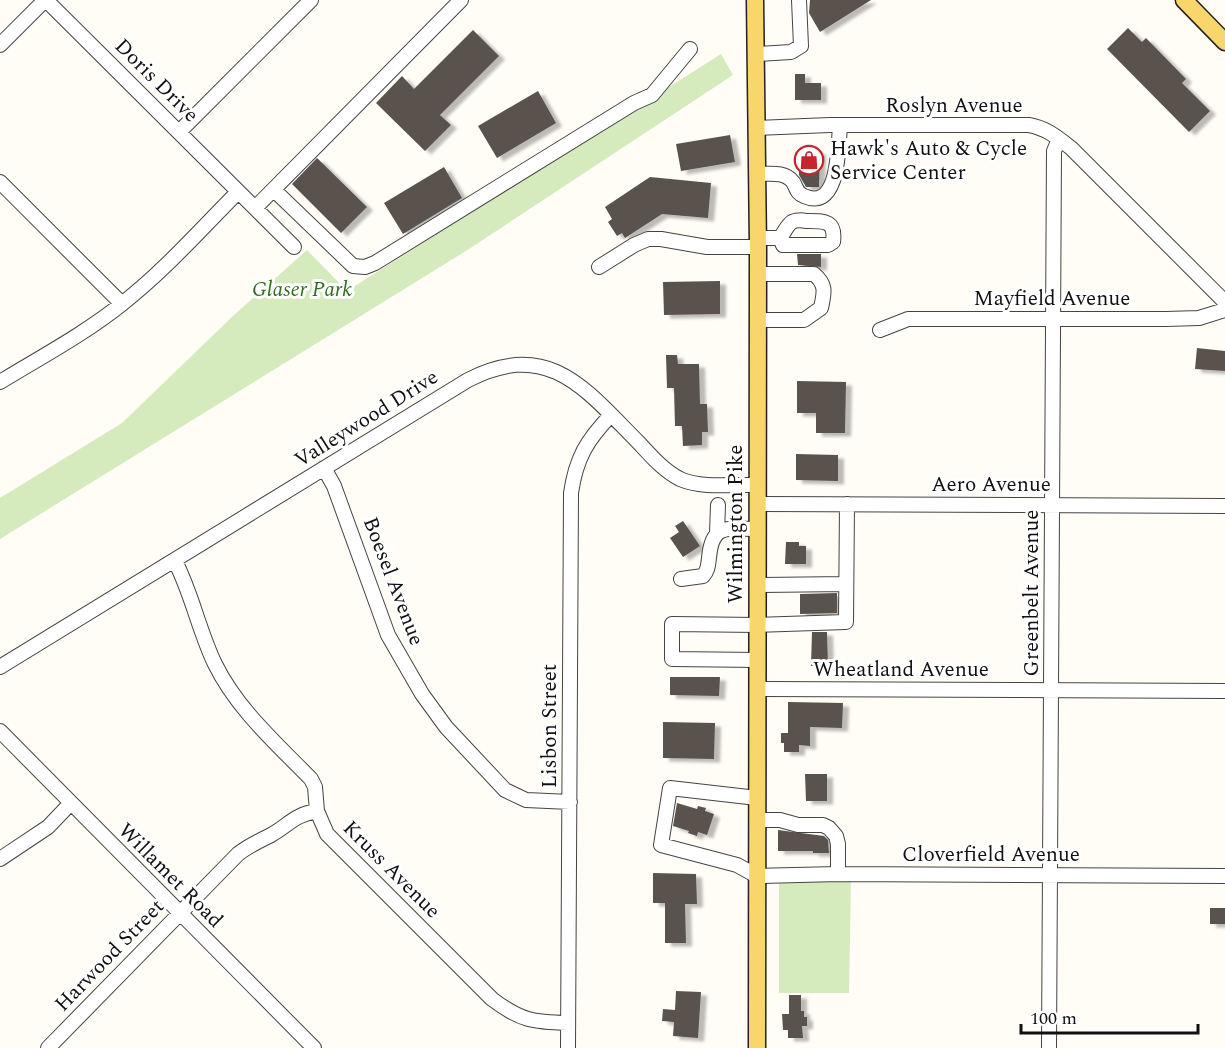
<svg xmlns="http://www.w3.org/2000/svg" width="1225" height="1048" font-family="Spectral,serif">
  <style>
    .green { fill: #d5ebbd }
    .building { fill: #5a524d; filter: url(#shadow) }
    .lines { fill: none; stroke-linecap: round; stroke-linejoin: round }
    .minor-casing { stroke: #444; stroke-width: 16 }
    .major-casing { stroke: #222; stroke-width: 19 }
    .minor { stroke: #fff; stroke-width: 14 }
    .major { stroke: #f9d66b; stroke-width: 16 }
    .labels { text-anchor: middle; stroke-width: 6; stroke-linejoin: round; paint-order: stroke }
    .street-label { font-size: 21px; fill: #111; stroke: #fff }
    .poi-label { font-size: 21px; fill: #111; stroke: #fff; text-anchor: start }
    .park-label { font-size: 21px; font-style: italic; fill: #2f6b1f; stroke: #fff }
  </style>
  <defs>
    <filter id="shadow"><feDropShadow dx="6" dy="3.5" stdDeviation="1.5" flood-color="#0004"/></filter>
  </defs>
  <rect width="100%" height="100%" fill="#fffdf5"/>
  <path class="green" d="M 721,54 L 733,75 L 469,249 L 0,539 L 0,498 L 122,423 L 234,315 L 307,250 L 347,291 Z
    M 779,880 L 851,880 L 849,993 L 779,993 Z"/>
  <path class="building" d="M 810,0 L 871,0 L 820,32 L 809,13 Z
    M 1128,28 L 1142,42 L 1146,38 L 1186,79 L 1182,83 L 1210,111 L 1189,132 L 1107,49 Z
    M 473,30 L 499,56 L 440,115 L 451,125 L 425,151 L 376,103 L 402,76 L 414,89 Z
    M 795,74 L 805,74 L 805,83 L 821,83 L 821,100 L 795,100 Z
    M 538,91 L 556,123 L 497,158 L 478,126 Z
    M 730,135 L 735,162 L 681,171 L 676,144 Z
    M 799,151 L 820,151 L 819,187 L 806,187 L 799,175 Z
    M 317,158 L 367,207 L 341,233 L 292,184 Z
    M 444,167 L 462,198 L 403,234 L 384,203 Z
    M 650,177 L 711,183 L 708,218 L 662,214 L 625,238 L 622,233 L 617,236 L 608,222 L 612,219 L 605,207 Z
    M 797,254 L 821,254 L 821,267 L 798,265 Z
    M 720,281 L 720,314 L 664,315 L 663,282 Z
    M 1197,348 L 1225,351 L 1225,371 L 1195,369 Z
    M 666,355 L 677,355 L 678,364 L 699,364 L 700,404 L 707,404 L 708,432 L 702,432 L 702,445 L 683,446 L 682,426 L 675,426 L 674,388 L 667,388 Z
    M 797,381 L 846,382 L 845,433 L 816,433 L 816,413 L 797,413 Z
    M 796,454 L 838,455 L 838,481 L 796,480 Z
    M 683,521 L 700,546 L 683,557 L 670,538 L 679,532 L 675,526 Z
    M 786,542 L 799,542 L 799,546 L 806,546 L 806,564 L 785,564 Z
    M 837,593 L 837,613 L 800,614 L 800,594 Z
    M 812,632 L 827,632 L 828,666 L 811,666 Z
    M 670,677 L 720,677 L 719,696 L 670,695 Z
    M 788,702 L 843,703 L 842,728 L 810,727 L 810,746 L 799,745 L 799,752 L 784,752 L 784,743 L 781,743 L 781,733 L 788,733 Z
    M 663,722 L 715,723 L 714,759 L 663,758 Z
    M 805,774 L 827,774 L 827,801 L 806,801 Z
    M 677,803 L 697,809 L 698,806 L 706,808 L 705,811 L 714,814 L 707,835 L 698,832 L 697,836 L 688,833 L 689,831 L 673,826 Z
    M 778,830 L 824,836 L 828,840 L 829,853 L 813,853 L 813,851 L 778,851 Z
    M 653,873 L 696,874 L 697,904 L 685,904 L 686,943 L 665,943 L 665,903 L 653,903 Z
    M 1210,908 L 1225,908 L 1225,924 L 1210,924 Z
    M 676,991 L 701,992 L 698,1038 L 673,1036 L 674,1022 L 662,1021 L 663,1009 L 675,1010 Z
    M 789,995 L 801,995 L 801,1011 L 804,1011 L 804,1017 L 807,1017 L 807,1026 L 802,1026 L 803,1038 L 788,1038 L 788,1030 L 783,1030 L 782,1014 L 789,1014 Z"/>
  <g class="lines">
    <g class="minor-casing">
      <path id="minor" d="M 46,0 L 294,247
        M 0,45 L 45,0
        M 756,54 L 791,52 L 801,46 L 799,0
        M 758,128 L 830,125 L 1029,125 C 1046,128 1057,137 1071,148 L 1225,302
        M 180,131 L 311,0
        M 758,174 C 770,174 785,171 793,182 C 797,188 796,193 804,196 C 840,212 838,146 840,126
        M 0,182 L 122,304
        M 274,190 L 353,266 L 365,267 L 375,263 L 634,103 L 652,95 L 690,49
        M 255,208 L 461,0
        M 758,238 L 780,238 C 784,233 787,225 792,222 C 795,220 802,220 806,221 C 824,221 836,220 833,242 L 828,245 L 783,245 L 780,238
        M 599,267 L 634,245 L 648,239 L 661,239 L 707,247 L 758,247
        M 758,320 L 804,320 L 821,308 C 824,293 827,285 814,274 L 758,274
        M 880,330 L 908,319 L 1166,319 L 1199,318 L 1225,310
        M 0,382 C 41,357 86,333 123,303 C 165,270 201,229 238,192
        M 324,468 L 334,486 L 388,635 L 422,694 L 446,727 L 505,790 L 526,800 L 570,802
        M 757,504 L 1225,506
        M 717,533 L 718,505
        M 175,561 C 192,594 199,631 215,664 C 237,709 276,743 311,779 L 315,787 L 317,811 L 327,834 L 492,999 C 521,1021 533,1022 568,1023
        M 681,579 L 703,576 C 708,570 708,566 709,558 C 712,522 728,529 758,529
        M 758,585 L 846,584
        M 758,660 L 672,659 L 672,624 L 758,625 L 846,622 L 847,504
        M 0,667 L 468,380 C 549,338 586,390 639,443 C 651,456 664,471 680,479 C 703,489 733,484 758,485
        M 758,689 L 1225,691
        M 0,731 L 314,1048
        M 757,798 L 670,788 L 661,845 L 737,865 L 757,876 L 838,874 L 1225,876
        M 757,820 L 780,820 L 798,825 L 823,825 L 829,828 L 836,836 L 838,844 L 838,874
        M 0,859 L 48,827 L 70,804
        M 48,1048 L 238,854 C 248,846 259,841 271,835 C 290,824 294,815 317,811
        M 568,1048 L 571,493 C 576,458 587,440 611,415
        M 1049,1048 L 1054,151 L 1059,139"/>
    </g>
    <g class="major-casing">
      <path id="major" d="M 755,0 L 758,247 L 757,1048
        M 1184,0 L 1225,42"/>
    </g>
    <use href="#minor" class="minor"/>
    <use href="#major" class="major"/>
  </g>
  <defs>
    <g id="shop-ring" transform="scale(1.5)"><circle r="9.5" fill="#fff" stroke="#c4262e" stroke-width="1.5"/><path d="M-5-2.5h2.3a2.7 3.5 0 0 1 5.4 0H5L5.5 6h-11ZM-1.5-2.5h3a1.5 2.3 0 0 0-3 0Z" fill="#c4262e"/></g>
  </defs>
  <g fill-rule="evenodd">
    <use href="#shop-ring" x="809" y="160"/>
  </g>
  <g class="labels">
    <g class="street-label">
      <text transform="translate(157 80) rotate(45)" y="7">Doris Drive</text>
      <text x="954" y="112">Roslyn Avenue</text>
      <text x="1052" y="305">Mayfield Avenue</text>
      <text transform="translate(366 418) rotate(-32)" y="7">Valleywood Drive</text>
      <text x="991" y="491">Aero Avenue</text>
      <text transform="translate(735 524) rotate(-90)" y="7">Wilmington Pike</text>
      <text transform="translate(394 581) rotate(69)" y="7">Boesel Avenue</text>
      <text transform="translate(1031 593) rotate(-90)" y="7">Greenbelt Avenue</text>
      <text x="901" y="676">Wheatland Avenue</text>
      <text transform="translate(549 726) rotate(-90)" y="7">Lisbon Street</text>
      <text x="991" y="861">Cloverfield Avenue</text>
      <text transform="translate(392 869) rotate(45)" y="7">Kruss Avenue</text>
      <text transform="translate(171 875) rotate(45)" y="7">Willamet Road</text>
      <text transform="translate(109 955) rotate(-46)" y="7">Harwood Street</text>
    </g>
    <g class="poi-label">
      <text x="830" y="155">Hawk's Auto &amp; Cycle<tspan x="830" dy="24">Service Center</tspan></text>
    </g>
    <g class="park-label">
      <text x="302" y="296">Glaser Park</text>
    </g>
  </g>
  <path d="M1021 1024v9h177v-9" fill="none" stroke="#111111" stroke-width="3"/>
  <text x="1030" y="1024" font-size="18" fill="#111111" stroke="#ffffff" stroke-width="4.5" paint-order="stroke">100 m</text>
</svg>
